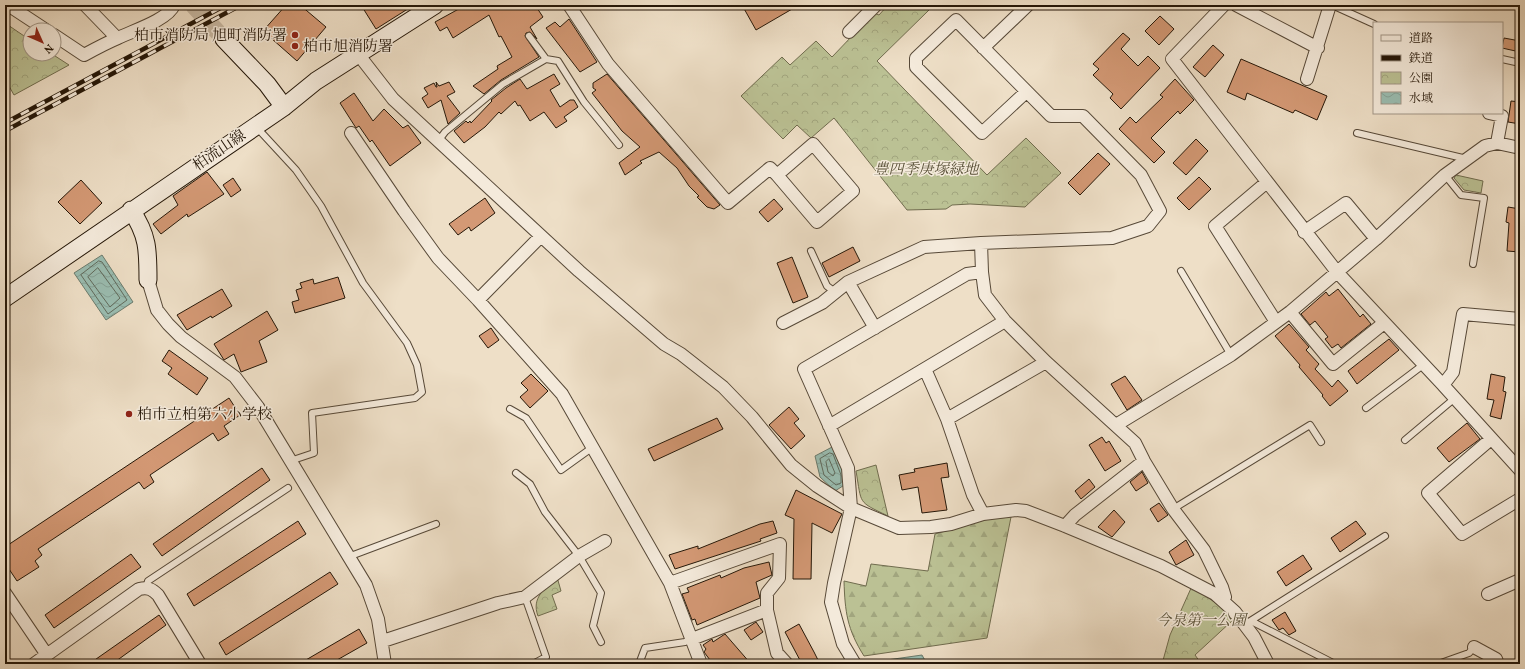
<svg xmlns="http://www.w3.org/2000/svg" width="1525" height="669" font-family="Vollkorn,'Noto Serif JP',serif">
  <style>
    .forest { fill: url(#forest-firs); stroke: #706c4e }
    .park { fill: url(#park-crowns); stroke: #706c4e }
    .water { fill: url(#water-waves); stroke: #6b7b6d }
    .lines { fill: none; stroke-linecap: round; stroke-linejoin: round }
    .shore { stroke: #606a5c; stroke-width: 1 }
    .building { fill: #d49975; stroke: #251708 }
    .secondary-tunnel { stroke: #c6b7a1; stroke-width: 17; stroke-dasharray: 17 8; stroke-linecap: butt }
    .lane-casing { stroke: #574938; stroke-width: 8 }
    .street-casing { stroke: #574938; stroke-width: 14 }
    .secondary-casing { stroke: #251708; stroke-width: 19 }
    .lane { stroke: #f4eadb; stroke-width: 6 }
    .street { stroke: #f4eadb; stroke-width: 12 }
    .secondary { stroke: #f4eadb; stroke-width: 17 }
    .rail-casing { stroke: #251708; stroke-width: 4.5 }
    .rail { stroke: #f4eadb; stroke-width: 3; stroke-dasharray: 9; stroke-linecap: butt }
    .poi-dot { fill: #8f2418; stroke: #f4eadb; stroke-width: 1.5 }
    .labels { text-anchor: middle; stroke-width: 3; stroke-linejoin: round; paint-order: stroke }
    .poi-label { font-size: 15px; fill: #251708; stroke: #f4eadb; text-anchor: start }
    .street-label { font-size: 15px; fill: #251708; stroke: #f4eadb }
    .park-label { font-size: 15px; font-style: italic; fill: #5a5239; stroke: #f4eadb }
  </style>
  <defs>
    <pattern id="forest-firs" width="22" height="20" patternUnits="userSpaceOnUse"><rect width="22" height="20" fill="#bbc194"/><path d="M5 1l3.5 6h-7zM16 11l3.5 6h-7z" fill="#a1a57e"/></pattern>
    <pattern id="park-crowns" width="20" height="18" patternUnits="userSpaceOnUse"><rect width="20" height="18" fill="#bbc194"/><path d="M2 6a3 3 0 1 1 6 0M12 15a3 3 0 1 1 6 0" fill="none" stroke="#a1a57e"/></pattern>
    <pattern id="water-waves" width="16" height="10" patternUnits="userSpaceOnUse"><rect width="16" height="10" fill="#9abdb1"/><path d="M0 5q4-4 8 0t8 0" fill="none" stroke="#85a297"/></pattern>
  </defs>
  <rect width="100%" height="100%" fill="#eedfc7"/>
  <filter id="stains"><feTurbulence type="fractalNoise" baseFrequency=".005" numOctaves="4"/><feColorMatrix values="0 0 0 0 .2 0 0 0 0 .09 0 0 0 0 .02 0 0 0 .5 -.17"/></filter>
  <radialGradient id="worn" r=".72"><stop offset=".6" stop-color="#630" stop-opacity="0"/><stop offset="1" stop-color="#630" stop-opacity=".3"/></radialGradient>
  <path class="forest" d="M 1011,517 L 987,638 L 864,656 C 847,629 845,612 844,581 L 866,586 L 871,564 L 928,571 L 935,534 L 988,519 Z"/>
  <path class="park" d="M 888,5 L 923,5 L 929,10 L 877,61 L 987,175 L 1026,138 L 1061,173 L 1025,207 L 970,204 L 952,205 L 946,209 L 907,210 L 834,118 L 811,138 L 797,125 L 783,139 L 741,96 L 782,57 L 790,65 L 816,41 L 832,57 L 874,13 L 879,15 Z
    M 5,23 L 30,40 L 30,54 L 52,54 L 69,65 L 14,95 L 5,79 Z
    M 1456,175 L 1483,181 L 1481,193 L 1464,190 L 1454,178 Z
    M 876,465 L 888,516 C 857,501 862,505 856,471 Z
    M 557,577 L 561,591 L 552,595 L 557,609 L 538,616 C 531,598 545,588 557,577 Z
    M 1192,586 L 1217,604 L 1233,620 L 1195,655 L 1200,662 L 1198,664 L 1162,664 L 1170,635 Z"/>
  <path class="water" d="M 102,255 L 133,302 L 106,320 L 74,273 Z
    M 834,446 L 846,477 L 846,484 L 835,491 L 820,477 L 815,456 Z
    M 922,655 L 927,664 L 866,663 Z"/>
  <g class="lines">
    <path class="shore" d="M 99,261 L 102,262 L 127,300 L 108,314 L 81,275 Z
      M 98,268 L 120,298 L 110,307 L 88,277 Z
      M 830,453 L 833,454 L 841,475 L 841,483 L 836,485 L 824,475 L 820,459 Z
      M 829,459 L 835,473 L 833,476 L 828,472 L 826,462 Z"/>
  </g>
  <path class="building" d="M 286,5 L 300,5 L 326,27 L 297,61 L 263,31 Z
    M 361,5 L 414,5 L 376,29 Z
    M 466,5 L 535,5 L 543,17 L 530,27 L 537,39 L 530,32 L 526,33 L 525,36 L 539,57 L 501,80 L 484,94 L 473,86 L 498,69 L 497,66 L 512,57 L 501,36 L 499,37 L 489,15 L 453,38 L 447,27 L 440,31 L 435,22 Z
    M 742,5 L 799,5 L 756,30 Z
    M 1160,16 L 1174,29 L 1159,45 L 1145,31 Z
    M 569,19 L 597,62 L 580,72 L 546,28 L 555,22 L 560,27 Z
    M 1123,33 L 1130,39 L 1121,49 L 1138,66 L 1148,56 L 1160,68 L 1121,109 L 1110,98 L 1113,94 L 1093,75 L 1099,69 L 1093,64 Z
    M 1504,38 L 1520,41 L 1520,52 L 1502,48 Z
    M 1213,45 L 1224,55 L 1205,77 L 1193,67 Z
    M 1241,59 L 1327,96 L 1317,120 L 1295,110 L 1293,113 L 1247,93 L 1245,100 L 1227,92 Z
    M 554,74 L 560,84 L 550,90 L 560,107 L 570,100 L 574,100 L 578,107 L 564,117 L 567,121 L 556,128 L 544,112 L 530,121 L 520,105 L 518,106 L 515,101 L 501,114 L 499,112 L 485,127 L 464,143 L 454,131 L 466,121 L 468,123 L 470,121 L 471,123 L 492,101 L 491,100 L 506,88 L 520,79 L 527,89 Z
    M 607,74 L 720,205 L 714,209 L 707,207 L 697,197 L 699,196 L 689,186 L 677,168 L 659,152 L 640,161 L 642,163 L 625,175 L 619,163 L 640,147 L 622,131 L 592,93 L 596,90 L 593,88 L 593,83 Z
    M 1175,79 L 1194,100 L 1180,114 L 1178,111 L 1151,138 L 1165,152 L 1154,163 L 1119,129 L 1130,117 L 1136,123 L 1163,97 L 1160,95 Z
    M 436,82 L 439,86 L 449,82 L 455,92 L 447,96 L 460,113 L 448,124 L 441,100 L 428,108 L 422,98 L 428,94 L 424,88 L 434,83 L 436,87 L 437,87 Z
    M 354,93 L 373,121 L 384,109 L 403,128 L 408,125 L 421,143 L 390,166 L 372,140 L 370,142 L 359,126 L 356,128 L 340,103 Z
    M 1511,101 L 1520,102 L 1520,124 L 1508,122 Z
    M 1196,139 L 1208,151 L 1186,175 L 1173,163 Z
    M 1098,153 L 1110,164 L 1080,195 L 1068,183 Z
    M 207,172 L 224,194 L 188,217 L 187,214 L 161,234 L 153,224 L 178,205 L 173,196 Z
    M 1199,177 L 1211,189 L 1189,210 L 1177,198 Z
    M 233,178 L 241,190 L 231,197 L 223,185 Z
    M 81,180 L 102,203 L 80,224 L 58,202 Z
    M 485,198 L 495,213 L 471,231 L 469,227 L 458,235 L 449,224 Z
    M 774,199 L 783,209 L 768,222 L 759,212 Z
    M 1508,207 L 1520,209 L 1520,252 L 1507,251 L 1509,223 L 1506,222 Z
    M 853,247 L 860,261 L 829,277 L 822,263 Z
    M 792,257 L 808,297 L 793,303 L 777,263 Z
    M 338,277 L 345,298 L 295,313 L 292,302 L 299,300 L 296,290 L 302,288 L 300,283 L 313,279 L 314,284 Z
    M 222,289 L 232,306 L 212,318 L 211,316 L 187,330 L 177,315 Z
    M 1338,289 L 1360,317 L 1363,314 L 1371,324 L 1341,348 L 1338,344 L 1332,348 L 1325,339 L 1328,337 L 1315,321 L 1310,325 L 1301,314 L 1326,292 L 1329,296 Z
    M 267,311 L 278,330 L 259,341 L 267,362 L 241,372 L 234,354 L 224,360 L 214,344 Z
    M 1289,324 L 1309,347 L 1306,350 L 1319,364 L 1315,369 L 1332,387 L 1338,380 L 1348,391 L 1330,406 L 1322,396 L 1323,395 L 1299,367 L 1300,365 L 1275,336 Z
    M 491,328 L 499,340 L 488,348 L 479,336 Z
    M 1389,339 L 1399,350 L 1357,384 L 1348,371 Z
    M 169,350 L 208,378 L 197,395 L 168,374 L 172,368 L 162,361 Z
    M 531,374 L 548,391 L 530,408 L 520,397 L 528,390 L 521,383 Z
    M 1491,374 L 1505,377 L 1503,391 L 1506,392 L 1501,419 L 1490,416 L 1494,400 L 1487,399 Z
    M 1125,376 L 1142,400 L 1127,410 L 1111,384 Z
    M 229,398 L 240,415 L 224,426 L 229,434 L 218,441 L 213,433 L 150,475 L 154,482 L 144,489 L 139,482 L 38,549 L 42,555 L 35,561 L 39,567 L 17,581 L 5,563 L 5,547 Z
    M 789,407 L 799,419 L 794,423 L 805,436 L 791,449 L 769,425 Z
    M 717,418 L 723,429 L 654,461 L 648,449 Z
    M 1467,423 L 1480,439 L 1449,462 L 1437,448 Z
    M 1102,437 L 1106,443 L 1109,441 L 1121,461 L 1105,471 L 1089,445 Z
    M 947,463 L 949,477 L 941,478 L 947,510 L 922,513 L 918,487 L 902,490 L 899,475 L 915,472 L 914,469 Z
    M 262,468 L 270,480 L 162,556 L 153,544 Z
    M 1142,472 L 1148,483 L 1136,491 L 1130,482 Z
    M 1089,479 L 1095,487 L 1081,499 L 1075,491 Z
    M 796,490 L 842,514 L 832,533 L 812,523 L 811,579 L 793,579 L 794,519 L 785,515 Z
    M 1159,503 L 1168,515 L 1158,522 L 1150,509 Z
    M 1114,510 L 1125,522 L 1112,537 L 1098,527 Z
    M 298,521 L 306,534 L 194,606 L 187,594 Z
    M 773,521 L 777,533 L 760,539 L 761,541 L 675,569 L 669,555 L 698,546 L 698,549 L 760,524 Z
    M 1356,521 L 1366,534 L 1340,552 L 1331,538 Z
    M 1186,540 L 1194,555 L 1176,565 L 1169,552 Z
    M 131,554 L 141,567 L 54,628 L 45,615 Z
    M 1303,555 L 1312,569 L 1286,586 L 1277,572 Z
    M 769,562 L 772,575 L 756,582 L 760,598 L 697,625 L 695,619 L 692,620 L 682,594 L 689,592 L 687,588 L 720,575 L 721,578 L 744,568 Z
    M 330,572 L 338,584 L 226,655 L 219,643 Z
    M 1285,612 L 1296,631 L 1289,635 L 1283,628 L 1279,630 L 1272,620 Z
    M 159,615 L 166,625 L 112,664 L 89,664 Z
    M 756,622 L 763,632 L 751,640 L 744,630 Z
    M 799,624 L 814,652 L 820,664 L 802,664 L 785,632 Z
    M 359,629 L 367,643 L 330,664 L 299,664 Z
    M 725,634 L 751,664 L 713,664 L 704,652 L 706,649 L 703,645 L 712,639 L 713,642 Z"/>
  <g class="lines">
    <path class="secondary-tunnel" d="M 193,5 L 224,39"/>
    <g class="lane-casing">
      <path id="lane" d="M 1332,5 L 1374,24
        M 546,59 L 558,61 L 584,102 L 619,145
        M 1502,59 L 1520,63
        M 260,131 L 296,170 L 321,206 L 363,283 L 407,343 L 417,365 L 422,392 L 415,398 L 312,413 L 314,453 L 290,461
        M 1357,133 L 1467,159
        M 439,140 L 445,132 L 503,84 L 546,59 L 529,36
        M 1445,175 L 1461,195 L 1484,198 L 1473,264
        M 811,251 L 827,286 L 835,292
        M 1181,271 L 1231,355
        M 1366,408 L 1423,365
        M 510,409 L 526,418 L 561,470 L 593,447
        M 1405,440 L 1455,398
        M 516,473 L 530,484 L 545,512 L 579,556 L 601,593 L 593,626 L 601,642
        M 1173,509 L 1310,425 L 1321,442
        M 348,557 L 436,524
        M 146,588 L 148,581 L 288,488
        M 525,597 L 546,657 L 533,664
        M 1251,621 L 1335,664
        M 1244,625 L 1385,536
        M 639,664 L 645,648 L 685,642 L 692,639
        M 1438,664 L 1469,653 L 1474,647"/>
    </g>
    <g class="street-casing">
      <path id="street" d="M 8,5 L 46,30
        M 85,5 L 117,38
        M 569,5 L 608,64 L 728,203 L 770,168 L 777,175 L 817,222 L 853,191 L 813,144 L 777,175
        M 1224,5 L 1172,59 L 1337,272 L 1443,385
        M 1236,5 L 1318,48
        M 849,32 L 876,5
        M 54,35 L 84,55 C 95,49 106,43 118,38 C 132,31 168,20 174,5
        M 983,48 L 1028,5
        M 358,54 L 393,99 L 579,271 L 664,344 L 681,354 L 723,387 L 752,417 L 791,465 L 817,486 L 851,508 L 899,528 L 931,527 L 951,524 L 983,514 L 1016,510 L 1026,511 L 1065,526 L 1161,566 L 1215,594 L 1235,612 L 1254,637 L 1268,664
        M 1307,79 L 1330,5
        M 1489,113 L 1502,116 L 1497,143
        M 351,133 L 404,211 L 438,258 L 478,300 L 562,394 L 670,583 L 701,664
        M 1267,182 L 1215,226 L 1276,322
        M 1304,232 L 1346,203 L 1376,239
        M 981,243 L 982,272 L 985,295 L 1005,321 L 1046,362 L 1135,443 L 1144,461 L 1173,509 L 1204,550 L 1222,587 L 1225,597 L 1223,599
        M 148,280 L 157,310 L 168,324 L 181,337 L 235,377 L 258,407 L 366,585 L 378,619 L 385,664
        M 848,282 L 875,328
        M 478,300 L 541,236
        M 1290,312 L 1333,364 L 1384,323
        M 1520,319 L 1463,314 L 1453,372 L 1443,385 L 1520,470
        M 783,323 L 822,303 L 848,282 L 924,247 L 981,243 L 1112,238 L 1148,226 L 1160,211 L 1141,175 L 1083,116 L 1051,116 L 956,20 L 916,58 L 916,67 L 982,133 L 1026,92
        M 925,369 L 947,419 L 1046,362
        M 947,419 L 973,495 L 983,514
        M 1116,425 L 1231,355 L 1290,312 L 1376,239 L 1445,175 L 1485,146 L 1497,143 L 1520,148
        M 829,426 L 1005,321
        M 1491,439 L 1428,493 L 1462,534 L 1520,499
        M 1065,526 L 1075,515 L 1144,461
        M 670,583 L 780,544 L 779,578 L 767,593 L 767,610 L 777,653 L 787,664
        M 5,593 L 47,655
        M 1488,594 L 1520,580
        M 692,639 L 767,610
        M 383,641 L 498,603 L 525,597 L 579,556 L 605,541
        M 1474,647 L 1496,659 L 1498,664
        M 34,664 L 139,589 C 148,587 152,589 158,595 L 200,664
        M 855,664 L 843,644 L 831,602 L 834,583 L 851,508 L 848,468 L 804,369 L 967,274 L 982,272"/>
    </g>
    <g class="secondary-casing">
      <path id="secondary" d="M 224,39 L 267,84 L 284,107
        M 131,210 C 148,235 148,250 148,280
        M 5,298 L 284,107 L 316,81 L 435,5"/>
    </g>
    <use href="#lane" class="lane"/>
    <use href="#street" class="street"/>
    <use href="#secondary" class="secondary"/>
    <g class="rail-casing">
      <path id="rail" d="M 5,123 L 226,5
        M 5,131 L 241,5"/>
    </g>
    <use href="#rail" class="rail"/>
  </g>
  <g class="poi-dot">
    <circle cx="295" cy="35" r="4"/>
    <circle cx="295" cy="46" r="4"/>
    <circle cx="129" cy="414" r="4"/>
  </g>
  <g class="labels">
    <g class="poi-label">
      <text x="287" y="40" text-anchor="end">柏市消防局 旭町消防署</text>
      <text x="303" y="51">柏市旭消防署</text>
      <text x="137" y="419">柏市立柏第六小学校</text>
    </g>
    <g class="street-label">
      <text transform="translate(219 150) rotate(-34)" y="5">柏流山線</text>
    </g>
    <g class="park-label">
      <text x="926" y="174">豊四季庚塚緑地</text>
      <text x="1201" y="625">今泉第一公園</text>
    </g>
  </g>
  <rect width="1525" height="669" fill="none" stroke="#eedfc7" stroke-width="20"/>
  <rect x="6" y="6" width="1513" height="657" fill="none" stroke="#251708" stroke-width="2"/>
  <rect x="10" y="10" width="1505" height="649" fill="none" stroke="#251708"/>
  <rect x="1373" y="22" width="130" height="92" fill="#f4eadb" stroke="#a19687"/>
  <rect x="1381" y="35" width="20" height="6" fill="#f4eadb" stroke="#a19687"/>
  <text x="1409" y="42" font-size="12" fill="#251708">道路</text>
  <rect x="1381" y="55" width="20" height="6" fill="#251708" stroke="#a19687"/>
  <text x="1409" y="62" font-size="12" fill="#251708">鉄道</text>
  <rect x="1381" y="72" width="20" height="12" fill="url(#park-crowns)" stroke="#a19687"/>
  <text x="1409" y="82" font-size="12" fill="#251708">公園</text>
  <rect x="1381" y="92" width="20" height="12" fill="url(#water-waves)" stroke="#a19687"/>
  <text x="1409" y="102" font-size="12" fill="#251708">水域</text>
  <g transform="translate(42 42) rotate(135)"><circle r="19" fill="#f4eadb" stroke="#a19687"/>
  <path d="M0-3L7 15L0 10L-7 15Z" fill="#8f2418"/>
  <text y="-6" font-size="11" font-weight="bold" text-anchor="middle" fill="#251708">N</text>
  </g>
  <rect width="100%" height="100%" filter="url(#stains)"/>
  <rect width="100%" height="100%" fill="url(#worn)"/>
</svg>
